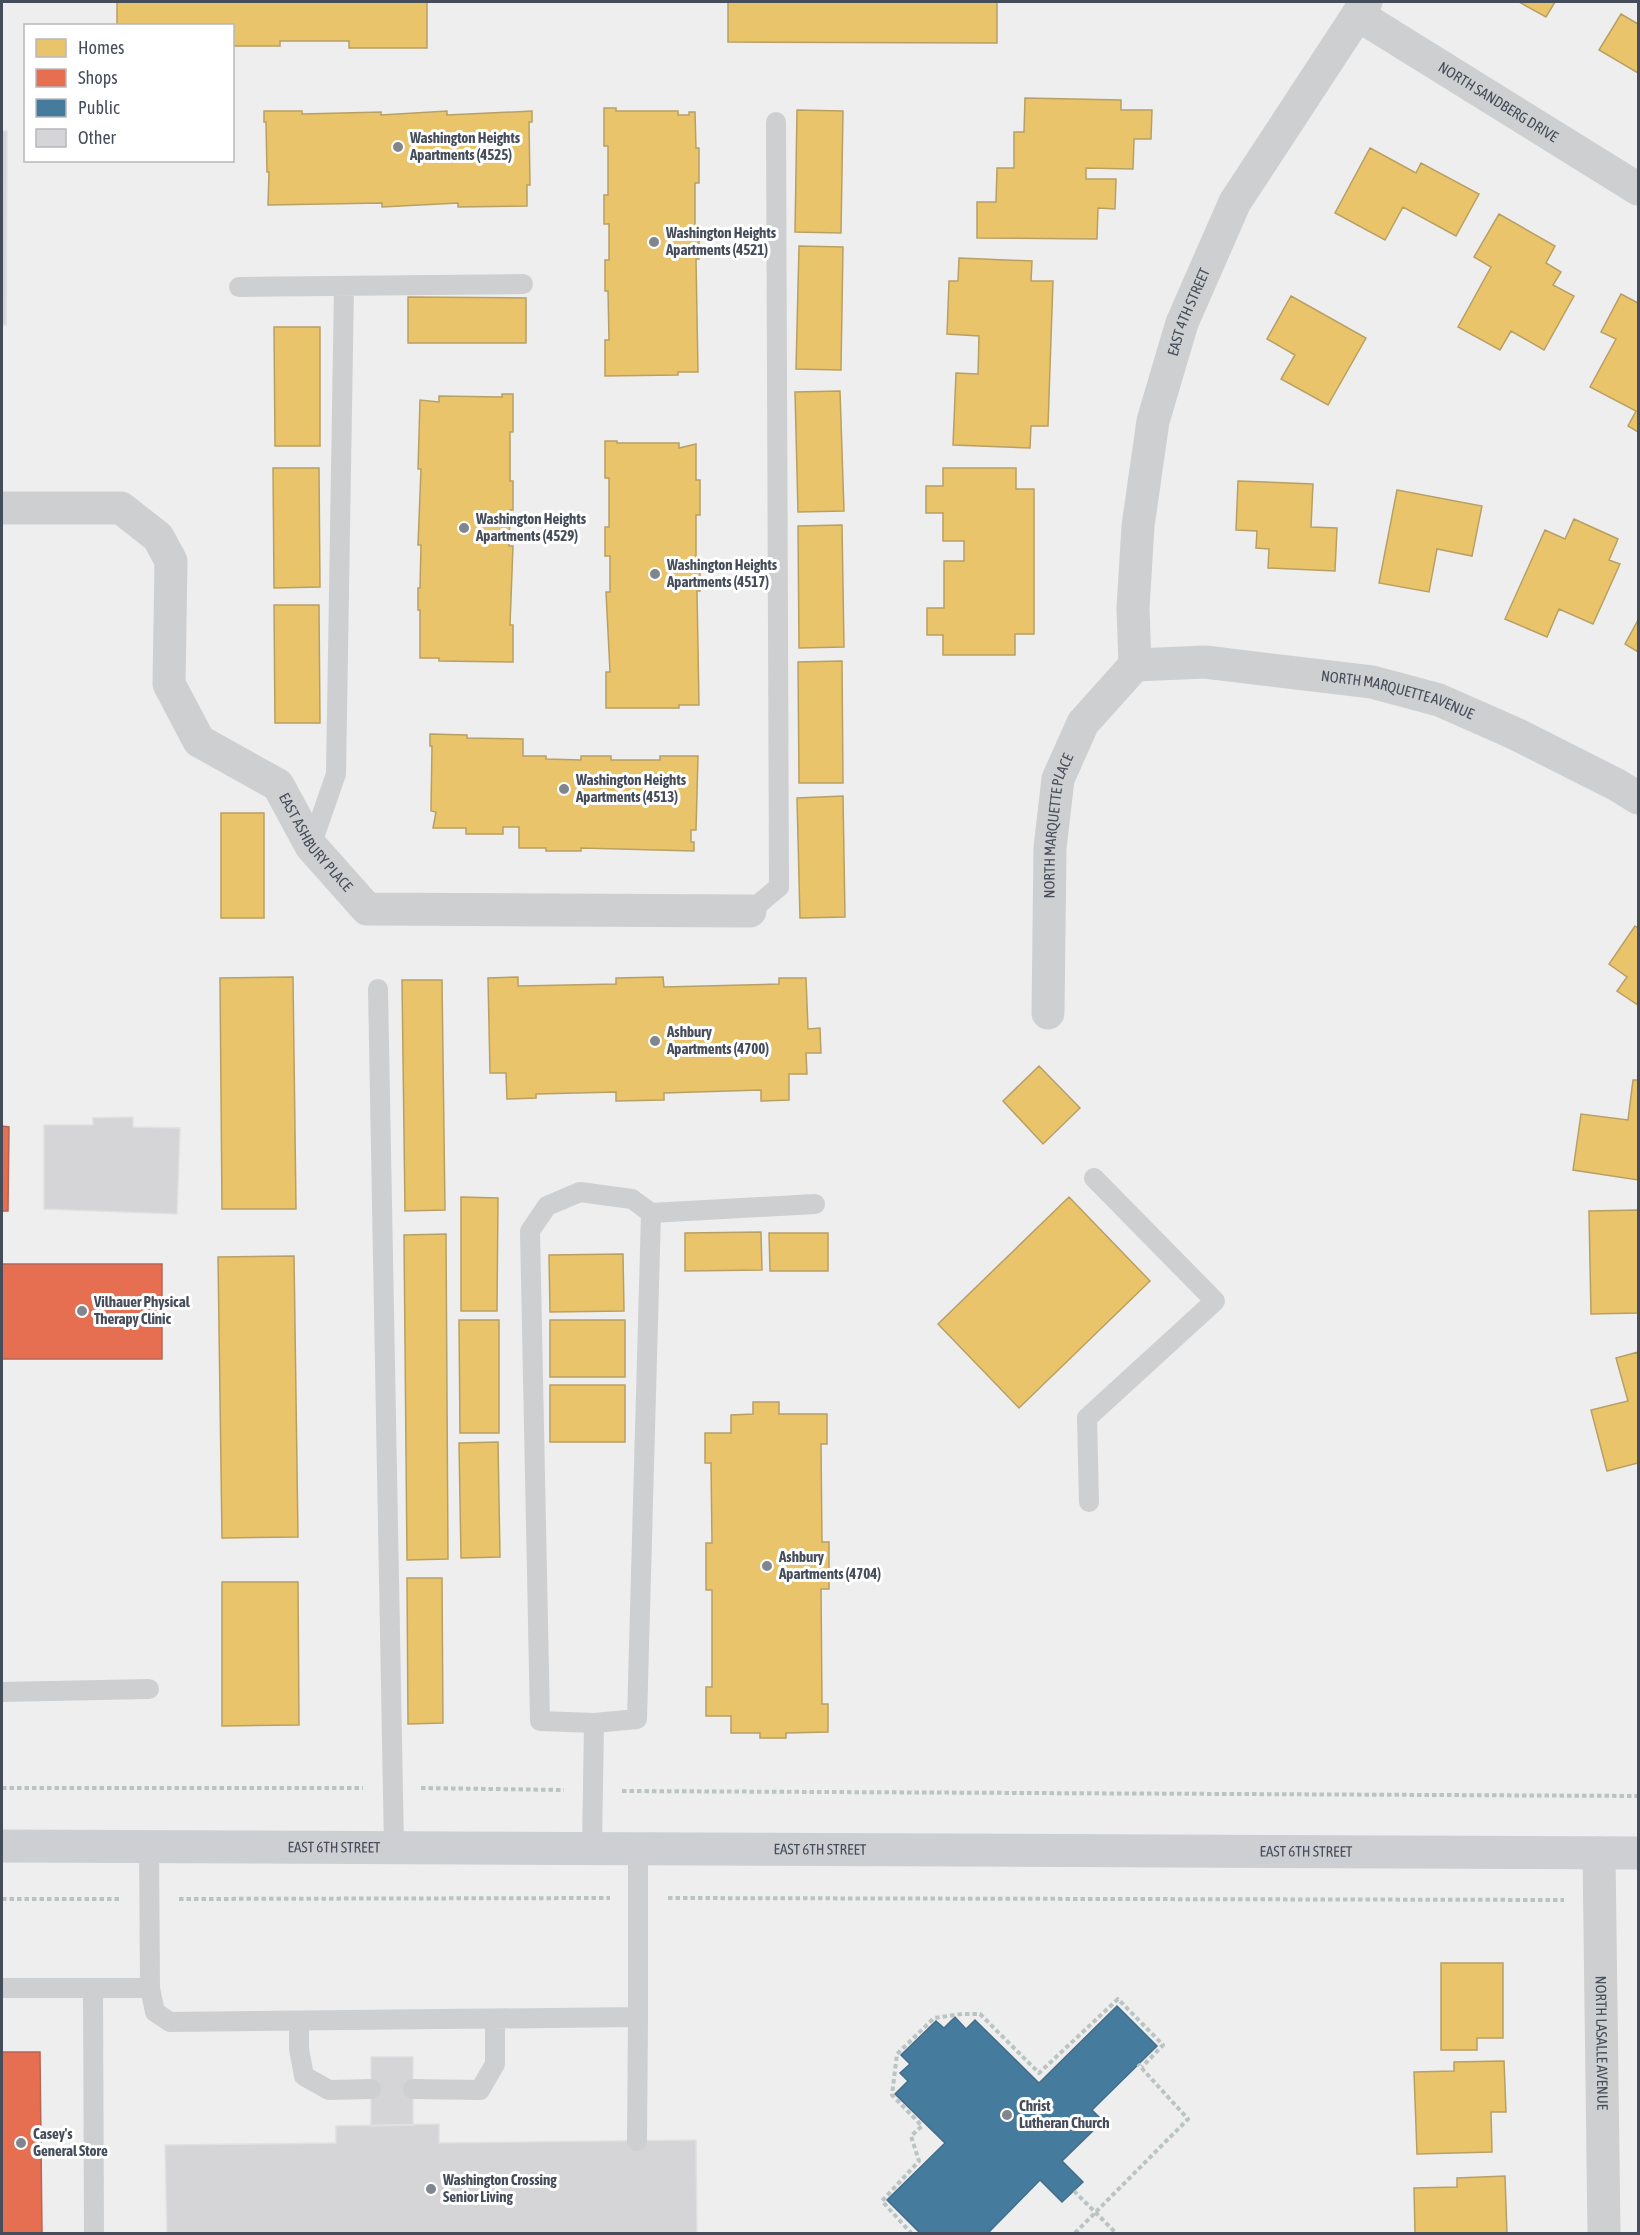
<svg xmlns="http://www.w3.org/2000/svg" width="1640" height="2235" font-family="'Asap Condensed',sans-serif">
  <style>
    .homes { fill: #e9c46a; stroke: #b8a065; stroke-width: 1.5 }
    .shops { fill: #e76f51; stroke: #b76554; stroke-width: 1.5 }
    .public { fill: #457b9d; stroke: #456d89; stroke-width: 1.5 }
    .building { fill: #d5d5d7; stroke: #e0e0e1; stroke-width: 1.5 }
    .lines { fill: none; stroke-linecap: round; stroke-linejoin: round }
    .path { stroke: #b9c4c3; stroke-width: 4; stroke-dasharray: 4.5 3; stroke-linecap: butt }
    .lane { stroke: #cdcfd1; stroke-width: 20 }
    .street { stroke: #cdcfd1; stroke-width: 33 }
    .secondary { stroke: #cdcfd3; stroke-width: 33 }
    .poi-dot { fill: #81858e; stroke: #fff; stroke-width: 2 }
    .labels { text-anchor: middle; stroke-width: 6; stroke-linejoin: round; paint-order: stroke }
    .street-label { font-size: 15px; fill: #464d5a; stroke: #fff }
    .poi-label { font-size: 15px; font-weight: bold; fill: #464d5a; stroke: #fff; text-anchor: start }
  </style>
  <rect width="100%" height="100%" fill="#efeeee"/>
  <path class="homes" d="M 117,2 L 427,2 L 427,48 L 349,48 L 349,41 L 280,41 L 280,46 L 232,46 L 232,26 L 117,26 Z
    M 728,2 L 997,2 L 997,43 L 728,42 Z
    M 1519,2 L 1555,2 L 1546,17 Z
    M 1621,14 L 1638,24 L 1638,73 L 1599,50 Z
    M 1025,98 L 1121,100 L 1121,110 L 1152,110 L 1151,139 L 1134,139 L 1133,169 L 1086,168 L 1086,179 L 1116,179 L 1115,209 L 1098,208 L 1097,239 L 977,238 L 977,202 L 996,202 L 997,168 L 1014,168 L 1014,132 L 1024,132 Z
    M 604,108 L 616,108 L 616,111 L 678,111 L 678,115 L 689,115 L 689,112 L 695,112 L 696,148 L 699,148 L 699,183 L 695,183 L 695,225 L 699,225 L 699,259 L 696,259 L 698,372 L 678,372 L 678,375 L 605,376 L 605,340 L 609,340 L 608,291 L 605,291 L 605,260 L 609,260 L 609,224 L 604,224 L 604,195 L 608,195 L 608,146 L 604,146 Z
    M 797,110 L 843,111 L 841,233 L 795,232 Z
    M 264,111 L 302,111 L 302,114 L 381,112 L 381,115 L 447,111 L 447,115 L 532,111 L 532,122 L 529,122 L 530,185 L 527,185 L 527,206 L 458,207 L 458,203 L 382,207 L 382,203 L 268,205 L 269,172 L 267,172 L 266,122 L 264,122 Z
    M 1370,148 L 1416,173 L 1421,163 L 1479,194 L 1456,236 L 1403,207 L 1385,240 L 1335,213 Z
    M 1499,214 L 1555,246 L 1546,263 L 1561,272 L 1553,285 L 1574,296 L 1544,350 L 1511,331 L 1500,350 L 1458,327 L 1491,267 L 1474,257 Z
    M 799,246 L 843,247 L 841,370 L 796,369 Z
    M 959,258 L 1032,261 L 1031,281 L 1053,281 L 1048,426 L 1031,426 L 1030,448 L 953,445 L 956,373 L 978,374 L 979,336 L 947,334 L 949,281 L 958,281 Z
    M 1621,294 L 1638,303 L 1638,432 L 1628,426 L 1636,411 L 1590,387 L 1616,339 L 1601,332 Z
    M 1291,296 L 1366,338 L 1328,405 L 1281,379 L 1295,355 L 1267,339 Z
    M 408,297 L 526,298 L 526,343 L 408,343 Z
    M 274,327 L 320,327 L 320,446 L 275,446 Z
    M 840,391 L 844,511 L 798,512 L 795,392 Z
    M 502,394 L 513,394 L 513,432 L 510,432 L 510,481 L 513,481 L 513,510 L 510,510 L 509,546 L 513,546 L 510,625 L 513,625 L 513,662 L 439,661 L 439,658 L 420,658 L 420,610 L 418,610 L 418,588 L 420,588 L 421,545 L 418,545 L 421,469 L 418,469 L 420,400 L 439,402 L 439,396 L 502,397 Z
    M 605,441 L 617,441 L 617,443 L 679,443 L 679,448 L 696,444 L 696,480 L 700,480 L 700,515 L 696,515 L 696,558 L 700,558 L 700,591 L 697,591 L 699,705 L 679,705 L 679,708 L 606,708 L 606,672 L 610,672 L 606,592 L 610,592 L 610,556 L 605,556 L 605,527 L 609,527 L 609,478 L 605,478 Z
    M 273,468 L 319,468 L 320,587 L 274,588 Z
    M 943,468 L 1016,468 L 1016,489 L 1034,489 L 1034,634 L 1015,634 L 1015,655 L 943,655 L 943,635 L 927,635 L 927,608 L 944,608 L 944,561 L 964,561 L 964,541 L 943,541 L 943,513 L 926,513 L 926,486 L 943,486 Z
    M 1238,481 L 1313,484 L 1311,527 L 1337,528 L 1335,571 L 1268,568 L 1269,549 L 1256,548 L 1257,531 L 1236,530 Z
    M 1397,490 L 1482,506 L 1472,556 L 1437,549 L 1429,592 L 1379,583 Z
    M 1574,519 L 1618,539 L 1609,560 L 1620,564 L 1593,624 L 1559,609 L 1547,637 L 1505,619 L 1545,530 L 1565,539 Z
    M 842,525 L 844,647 L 799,648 L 798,526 Z
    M 274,605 L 319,605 L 320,723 L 275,723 Z
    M 1638,620 L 1638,652 L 1625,644 Z
    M 842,661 L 843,783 L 799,783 L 798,662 Z
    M 430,734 L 467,735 L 467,738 L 523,739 L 523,756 L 546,756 L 546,759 L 581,760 L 581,756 L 611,756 L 611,760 L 660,760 L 660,756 L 698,756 L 696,830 L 691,830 L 691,842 L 694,842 L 694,851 L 581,848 L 581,851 L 546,851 L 546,848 L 519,848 L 519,827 L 503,827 L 503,834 L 466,834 L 466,828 L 433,828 L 436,812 L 431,811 L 432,746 L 430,746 Z
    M 843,796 L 845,917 L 800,918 L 797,798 Z
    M 221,813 L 264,813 L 264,918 L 221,918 Z
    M 1635,926 L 1638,928 L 1638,1005 L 1617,991 L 1627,977 L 1609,964 Z
    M 293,977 L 296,1209 L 222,1209 L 220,978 Z
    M 518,977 L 518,986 L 616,984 L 616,978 L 663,977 L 664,987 L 779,984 L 779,978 L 806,978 L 808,1029 L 820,1028 L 821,1053 L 806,1053 L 807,1074 L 789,1074 L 789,1100 L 761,1101 L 761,1090 L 664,1093 L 664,1100 L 616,1101 L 616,1092 L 536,1094 L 536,1098 L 507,1099 L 506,1073 L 490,1073 L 488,978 Z
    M 402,980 L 442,980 L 445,1210 L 405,1211 Z
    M 1039,1066 L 1080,1108 L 1043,1144 L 1003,1101 Z
    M 1633,1080 L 1638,1080 L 1638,1180 L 1573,1170 L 1581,1114 L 1628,1120 Z
    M 461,1197 L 498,1198 L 497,1311 L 461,1311 Z
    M 1069,1197 L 1150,1281 L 1019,1408 L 938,1324 Z
    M 1638,1210 L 1638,1313 L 1591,1314 L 1589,1211 Z
    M 761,1232 L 762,1270 L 685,1271 L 685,1233 Z
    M 769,1233 L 828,1233 L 828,1271 L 770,1271 Z
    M 446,1234 L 448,1559 L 407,1560 L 404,1235 Z
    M 623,1254 L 624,1311 L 550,1312 L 549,1255 Z
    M 294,1256 L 298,1537 L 222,1538 L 218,1257 Z
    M 459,1320 L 499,1320 L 499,1433 L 460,1433 Z
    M 550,1320 L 625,1320 L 625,1377 L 550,1377 Z
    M 1638,1352 L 1638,1463 L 1607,1471 L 1591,1410 L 1628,1401 L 1616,1358 Z
    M 550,1385 L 625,1385 L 625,1442 L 550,1442 Z
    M 753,1402 L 779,1402 L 779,1414 L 827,1414 L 827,1444 L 821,1444 L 822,1542 L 829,1542 L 829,1589 L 821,1589 L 822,1704 L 828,1704 L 828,1732 L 786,1733 L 786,1738 L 760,1738 L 760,1733 L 731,1733 L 731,1716 L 706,1716 L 706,1687 L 712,1687 L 712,1590 L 706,1590 L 706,1543 L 712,1543 L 711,1463 L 705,1463 L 705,1433 L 731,1433 L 731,1415 L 753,1414 Z
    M 498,1442 L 500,1557 L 461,1558 L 459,1443 Z
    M 407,1578 L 442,1578 L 443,1723 L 408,1724 Z
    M 222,1582 L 298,1582 L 299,1725 L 222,1726 Z
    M 1441,1963 L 1503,1963 L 1503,2038 L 1477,2038 L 1477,2050 L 1441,2050 Z
    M 1504,2061 L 1506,2112 L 1491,2112 L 1492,2152 L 1417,2154 L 1414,2072 L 1454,2071 L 1454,2062 Z
    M 1505,2176 L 1507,2234 L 1415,2234 L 1414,2188 L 1457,2187 L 1457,2178 Z"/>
  <path class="shops" d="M 2,1126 L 9,1127 L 8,1211 L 2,1211 Z
    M 2,1264 L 162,1264 L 162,1359 L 2,1359 Z
    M 2,2052 L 40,2052 L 42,2234 L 2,2234 Z"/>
  <path class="public" d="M 1117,2006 L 1157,2046 L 1092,2110 L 1103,2121 L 1062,2161 L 1083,2182 L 1062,2202 L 1040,2180 L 987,2234 L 921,2234 L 887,2200 L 945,2143 L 895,2094 L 908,2081 L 900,2073 L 910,2064 L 901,2055 L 936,2021 L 944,2028 L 955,2017 L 966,2029 L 975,2020 L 1039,2083 Z"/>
  <path class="building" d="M 2,131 L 7,131 L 6,325 L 2,325 Z
    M 133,1117 L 133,1127 L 180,1128 L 177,1214 L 44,1209 L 44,1125 L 93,1125 L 93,1118 Z
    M 371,2057 L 413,2057 L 413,2125 L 371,2126 Z
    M 439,2124 L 439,2143 L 696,2140 L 697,2234 L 167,2234 L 165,2145 L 336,2143 L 336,2126 Z"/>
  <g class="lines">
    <path class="path" d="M 2,1788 L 363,1788
      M 421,1788 L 564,1790
      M 622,1791 L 1638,1796
      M 668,1898 L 1564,1900
      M 2,1899 L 121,1899
      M 179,1899 L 610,1898
      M 1074,2191 L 1117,2234
      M 1075,2233 L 1188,2119 L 1138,2064
      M 912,2234 L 882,2201 L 919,2161 L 911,2136 L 922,2126 L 892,2095 L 897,2054 L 934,2018 L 962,2014 L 980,2014 L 1039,2073 L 1118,1999 L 1163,2045 L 1142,2067"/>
    <path class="lane" d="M 239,287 L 523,284
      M 311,846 L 336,774 L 344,287
      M 750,911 L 779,887 L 776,122
      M 378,989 L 394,1847
      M 651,1213 L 815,1204
      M 1089,1502 L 1087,1418 L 1215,1301 L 1094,1178
      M 2,1692 L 149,1689
      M 149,1847 L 150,1988 L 155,2012 L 170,2022 L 638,2017 L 638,1849
      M 592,1849 L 594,1723 L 637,1719 L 651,1213 L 632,1199 L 580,1192 L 547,1206 L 530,1231 L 540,1721 L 594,1723
      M 2,1988 L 93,1988
      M 299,2021 L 299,2049 L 304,2076 L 329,2090 L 371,2089
      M 413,2089 L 480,2090 L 495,2064 L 495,2019
      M 637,2141 L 638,2017
      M 94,2234 L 93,1988 L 150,1988"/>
    <g class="street">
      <path id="s1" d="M 1358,15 L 1638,189"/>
      <path id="s2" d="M 2,508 L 121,508 L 158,537 L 171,561 L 169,684 L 199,741 L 278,785 L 311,846 L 367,909 L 750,911"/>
      <path id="s3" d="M 1135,665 L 1133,608 L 1138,526 L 1153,421 L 1182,323 L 1235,202 L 1366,2"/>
      <path id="s4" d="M 1135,665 L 1205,662 L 1372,682 L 1439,700 L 1516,734 L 1617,785 L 1638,798"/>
      <path id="s5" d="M 1048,1013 L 1050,848 L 1058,779 L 1083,723 L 1135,665"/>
      <path id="s6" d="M 1599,1853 L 1604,2234"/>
    </g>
    <path class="secondary" id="s7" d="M 2,1846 L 1638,1853"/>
  </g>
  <g class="poi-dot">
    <circle cx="398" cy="147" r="6"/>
    <circle cx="654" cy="242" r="6"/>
    <circle cx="464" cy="528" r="6"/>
    <circle cx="655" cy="574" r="6"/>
    <circle cx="564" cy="789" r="6"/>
    <circle cx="655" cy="1041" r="6"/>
    <circle cx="82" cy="1311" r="6"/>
    <circle cx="767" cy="1566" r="6"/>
    <circle cx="1007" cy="2115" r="6"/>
    <circle cx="21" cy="2143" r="6"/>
    <circle cx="431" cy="2189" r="6"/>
  </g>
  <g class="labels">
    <g class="street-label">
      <text dy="5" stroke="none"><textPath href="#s1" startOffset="165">NORTH SANDBERG DRIVE</textPath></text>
      <text dy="5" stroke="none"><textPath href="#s3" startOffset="360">EAST 4TH STREET</textPath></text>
      <text dy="5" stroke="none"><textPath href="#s4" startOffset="266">NORTH MARQUETTE AVENUE</textPath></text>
      <text dy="5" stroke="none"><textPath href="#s5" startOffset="188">NORTH MARQUETTE PLACE</textPath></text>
      <text dy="5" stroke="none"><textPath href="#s2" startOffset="540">EAST ASHBURY PLACE</textPath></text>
      <text dy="5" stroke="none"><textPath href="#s7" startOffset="332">EAST 6TH STREET</textPath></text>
      <text dy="5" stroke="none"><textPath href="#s7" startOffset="818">EAST 6TH STREET</textPath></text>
      <text dy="5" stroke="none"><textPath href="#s7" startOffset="1304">EAST 6TH STREET</textPath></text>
      <text dy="5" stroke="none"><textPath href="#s6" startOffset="190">NORTH LASALLE AVENUE</textPath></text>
    </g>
    <g class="poi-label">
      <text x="410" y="143">Washington Heights<tspan x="410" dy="17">Apartments (4525)</tspan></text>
      <text x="666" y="238">Washington Heights<tspan x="666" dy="17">Apartments (4521)</tspan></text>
      <text x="476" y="524">Washington Heights<tspan x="476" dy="17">Apartments (4529)</tspan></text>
      <text x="667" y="570">Washington Heights<tspan x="667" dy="17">Apartments (4517)</tspan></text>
      <text x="576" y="785">Washington Heights<tspan x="576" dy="17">Apartments (4513)</tspan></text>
      <text x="667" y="1037">Ashbury<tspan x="667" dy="17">Apartments (4700)</tspan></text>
      <text x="94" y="1307">Vilhauer Physical<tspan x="94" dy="17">Therapy Clinic</tspan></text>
      <text x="779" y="1562">Ashbury<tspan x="779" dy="17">Apartments (4704)</tspan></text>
      <text x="1019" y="2111">Christ<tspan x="1019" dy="17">Lutheran Church</tspan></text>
      <text x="33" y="2139">Casey's<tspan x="33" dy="17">General Store</tspan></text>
      <text x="443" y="2185">Washington Crossing<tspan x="443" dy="17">Senior Living</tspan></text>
    </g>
  </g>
  <rect width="1640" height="2235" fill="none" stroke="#464d5a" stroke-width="6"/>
  <rect x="24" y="24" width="210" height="138" fill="#ffffff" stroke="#b5b8bd" stroke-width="1.5"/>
  <rect x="36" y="39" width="30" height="18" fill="#e9c46a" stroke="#b5b8bd" stroke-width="1.5"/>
  <text x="78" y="54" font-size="18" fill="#464d5a">Homes</text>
  <rect x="36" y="69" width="30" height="18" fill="#e76f51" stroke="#b5b8bd" stroke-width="1.5"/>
  <text x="78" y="84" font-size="18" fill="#464d5a">Shops</text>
  <rect x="36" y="99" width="30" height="18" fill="#457b9d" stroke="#b5b8bd" stroke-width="1.5"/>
  <text x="78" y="114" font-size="18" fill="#464d5a">Public</text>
  <rect x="36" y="129" width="30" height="18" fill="#d5d5d7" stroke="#b5b8bd" stroke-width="1.5"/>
  <text x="78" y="144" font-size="18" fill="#464d5a">Other</text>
</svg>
